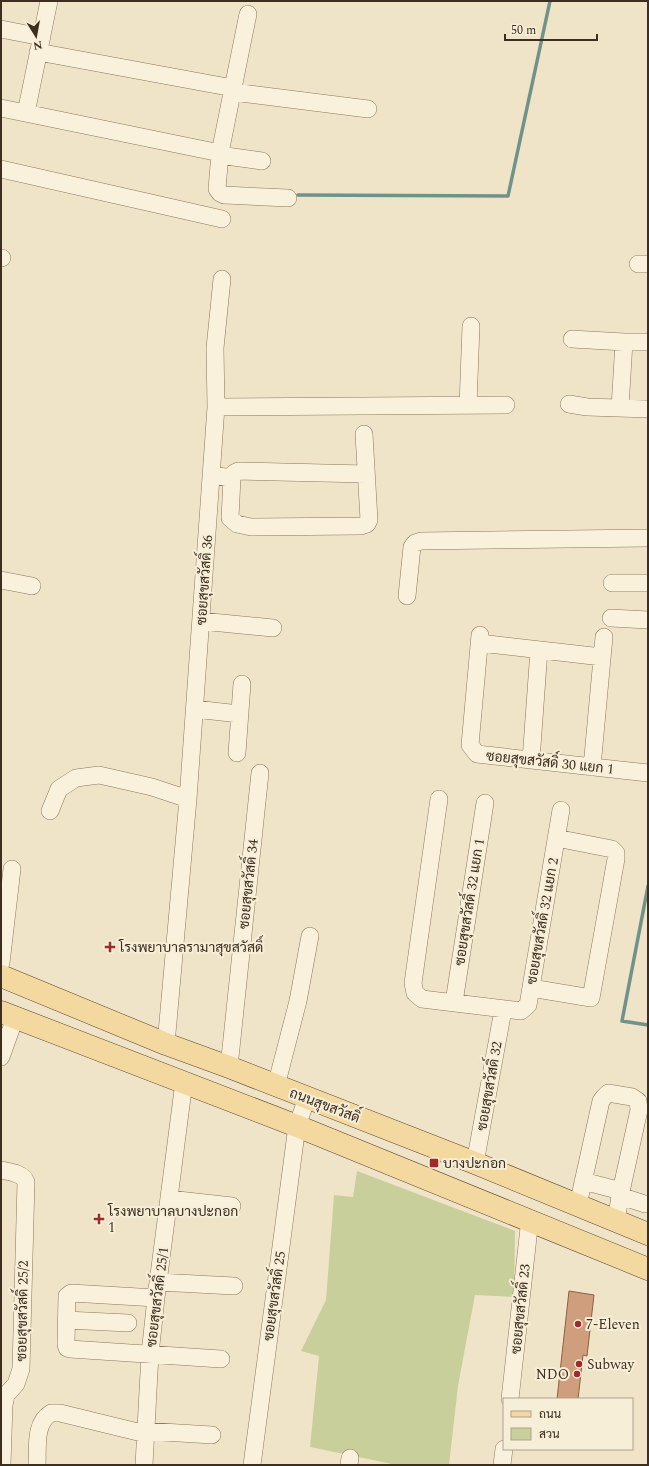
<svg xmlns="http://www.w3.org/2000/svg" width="649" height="1466" font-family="Spectral,Sarabun,serif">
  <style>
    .green { fill: #c9cf9b }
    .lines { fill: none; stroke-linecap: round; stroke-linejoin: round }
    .stream { stroke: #6f938a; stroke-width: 3.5 }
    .building { fill: #cf9f7d; stroke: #8d5f41 }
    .minor-casing { stroke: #8d765c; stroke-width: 18 }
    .major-casing { stroke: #5b4430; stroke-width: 23 }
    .minor { stroke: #faf1dc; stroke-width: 17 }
    .major { stroke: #f3d9a0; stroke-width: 22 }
    .poi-dot { fill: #9e2a2b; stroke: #f7eed8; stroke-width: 1.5 }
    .labels { text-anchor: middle; stroke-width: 4; stroke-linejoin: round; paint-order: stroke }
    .street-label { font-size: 14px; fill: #3d2e20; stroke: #f7eed8 }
    .poi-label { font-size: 14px; fill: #3d2e20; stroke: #f7eed8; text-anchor: start }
  </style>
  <rect width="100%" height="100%" fill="#f0e4c8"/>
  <path class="green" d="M 357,1171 L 515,1231 L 514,1297 L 475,1295 L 458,1386 L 449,1465 L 397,1465 L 310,1447 L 319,1356 L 301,1351 L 326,1300 L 334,1195 L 353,1197 Z"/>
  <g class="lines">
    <path class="stream" d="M 298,195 L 508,196 L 550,1
      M 648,886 L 622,1021 L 648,1025"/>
  </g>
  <path class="building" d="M 569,1291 L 594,1295 L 587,1356 L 583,1355 L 578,1399 L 557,1399 Z"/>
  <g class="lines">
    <g class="minor-casing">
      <path id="minor" d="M 1,29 L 42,37
        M 38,52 L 233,88 L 248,14
        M 233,88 L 220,153 L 217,189 L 220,193 L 224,195 L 288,198
        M 233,92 L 368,109
        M 1,108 L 220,153
        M 26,113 L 49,1
        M 219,155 L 262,161
        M 1,169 L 222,219
        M 1,258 L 2,258
        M 638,264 L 648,264
        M 572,339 L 624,342
        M 569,404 L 587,407 L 648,409
        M 468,405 L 471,326
        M 216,407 L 215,348 L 222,279
        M 620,408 L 624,342 L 648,342
        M 211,475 L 232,478 L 230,518 L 237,524 L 251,527 L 361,526 L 367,524 L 369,520 L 364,434
        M 232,478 L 234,473 L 238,471 L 366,474
        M 1,580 L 32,586
        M 612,583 L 648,583
        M 407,596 L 412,547 L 415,543 L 421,541 L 648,538
        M 611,618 L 648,620
        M 201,621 L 273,628
        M 480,635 L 470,745 L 477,754 L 648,773
        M 480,643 L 602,657
        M 195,709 L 239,714
        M 237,753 L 242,684
        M 531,760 L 539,650
        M 592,767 L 604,637
        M 439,799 L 413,983 L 415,993 L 422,999 L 521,1011 L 528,1005 L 561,810
        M 50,811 L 59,789 L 76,778 L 99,775 L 152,787 L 188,799
        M 1,963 L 12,869
        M 531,988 L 591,998 L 616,859 L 616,853 L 612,849 L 556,838
        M 454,1002 L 485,803
        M 166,1044 L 188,799 L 216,407 L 506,405
        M 1,1057 L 15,1018
        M 229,1067 L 260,773
        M 276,1086 L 298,1001 L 310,936
        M 475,1163 L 503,1010
        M 1,1170 C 10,1172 23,1173 26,1182 L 21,1369 L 16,1384 L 6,1395 L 4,1405 L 2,1465
        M 583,1181 L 621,1191
        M 620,1196 L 645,1204
        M 169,1199 L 232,1206
        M 578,1205 L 601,1101 L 604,1097 L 608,1093 L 632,1097 L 638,1101 L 639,1110 L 620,1196 L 616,1222
        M 158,1282 L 234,1286
        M 156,1298 L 71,1293 L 67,1296 L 66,1344 L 67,1348 L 70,1349 L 221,1359
        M 66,1320 L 128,1323
        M 510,1399 L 529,1228 L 529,1220
        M 146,1431 L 212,1435
        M 37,1465 C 38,1448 34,1423 51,1413 L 60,1413 L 146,1434
        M 144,1465 L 150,1354 L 156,1298 L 184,1082
        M 252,1465 L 297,1126 L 307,1098
        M 349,1465 L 350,1458
        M 502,1465 L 504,1449"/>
    </g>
    <g class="major-casing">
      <path id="major" d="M 1,976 L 166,1044 L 229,1067 L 475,1163 L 648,1234
        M 1,1012 L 297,1126 L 648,1269"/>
    </g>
    <use href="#minor" class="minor"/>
    <use href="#major" class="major"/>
  </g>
  <g class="poi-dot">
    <path d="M108 941h4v4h4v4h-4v4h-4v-4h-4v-4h4z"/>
    <rect x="429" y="1158" width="10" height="10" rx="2"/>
    <path d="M97 1213h4v4h4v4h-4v4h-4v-4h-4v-4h4z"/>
    <circle cx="578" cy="1324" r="4"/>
    <circle cx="579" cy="1364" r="4"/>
    <circle cx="577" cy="1374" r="4"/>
  </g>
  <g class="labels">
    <g class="street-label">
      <text transform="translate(204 580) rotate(-86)" y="5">ซอยสุขสวัสดิ์ 36</text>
      <text transform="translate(550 762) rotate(6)" y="5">ซอยสุขสวัสดิ์ 30 แยก 1</text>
      <text transform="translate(248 884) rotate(-84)" y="5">ซอยสุขสวัสดิ์ 34</text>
      <text transform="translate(469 902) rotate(-81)" y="5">ซอยสุขสวัสดิ์ 32 แยก 1</text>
      <text transform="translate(542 921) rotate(-80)" y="5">ซอยสุขสวัสดิ์ 32 แยก 2</text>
      <text transform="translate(489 1086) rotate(-80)" y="5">ซอยสุขสวัสดิ์ 32</text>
      <text transform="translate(325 1105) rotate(21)" y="5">ถนนสุขสวัสดิ์</text>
      <text transform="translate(274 1296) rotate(-82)" y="5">ซอยสุขสวัสดิ์ 25</text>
      <text transform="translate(157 1297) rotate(-83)" y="5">ซอยสุขสวัสดิ์ 25/1</text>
      <text transform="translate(520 1309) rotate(-84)" y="5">ซอยสุขสวัสดิ์ 23</text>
      <text transform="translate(22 1311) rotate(-89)" y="5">ซอยสุขสวัสดิ์ 25/2</text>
    </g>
    <g class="poi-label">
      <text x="119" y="952">โรงพยาบาลรามาสุขสวัสดิ์</text>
      <text x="443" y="1168">บางปะกอก</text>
      <text x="108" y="1216">โรงพยาบาลบางปะกอก<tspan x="108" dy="16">1</tspan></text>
      <text x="586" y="1329">7-Eleven</text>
      <text x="587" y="1369">Subway</text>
      <text x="569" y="1379" text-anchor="end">NDO</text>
    </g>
  </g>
  <rect width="649" height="1466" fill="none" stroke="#3d2e20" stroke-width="4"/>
  <rect x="503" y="1398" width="130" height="52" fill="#f7eed8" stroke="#ada18e"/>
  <rect x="511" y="1411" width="20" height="6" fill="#f3d9a0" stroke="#ada18e"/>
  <text x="539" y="1418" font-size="12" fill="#3d2e20">ถนน</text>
  <rect x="511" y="1428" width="20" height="12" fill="#c9cf9b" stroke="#ada18e"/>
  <text x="539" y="1438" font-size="12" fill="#3d2e20">สวน</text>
  <g transform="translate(36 36) rotate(169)" stroke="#f7eed8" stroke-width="3" paint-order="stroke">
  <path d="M0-3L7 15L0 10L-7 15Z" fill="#3d2e20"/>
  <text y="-6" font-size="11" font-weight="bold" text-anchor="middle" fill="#3d2e20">N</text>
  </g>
  <path d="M505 34v6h92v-6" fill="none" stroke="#3d2e20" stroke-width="2"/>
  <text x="511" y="34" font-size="12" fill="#3d2e20" stroke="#f7eed8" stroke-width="3" paint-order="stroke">50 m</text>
</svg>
